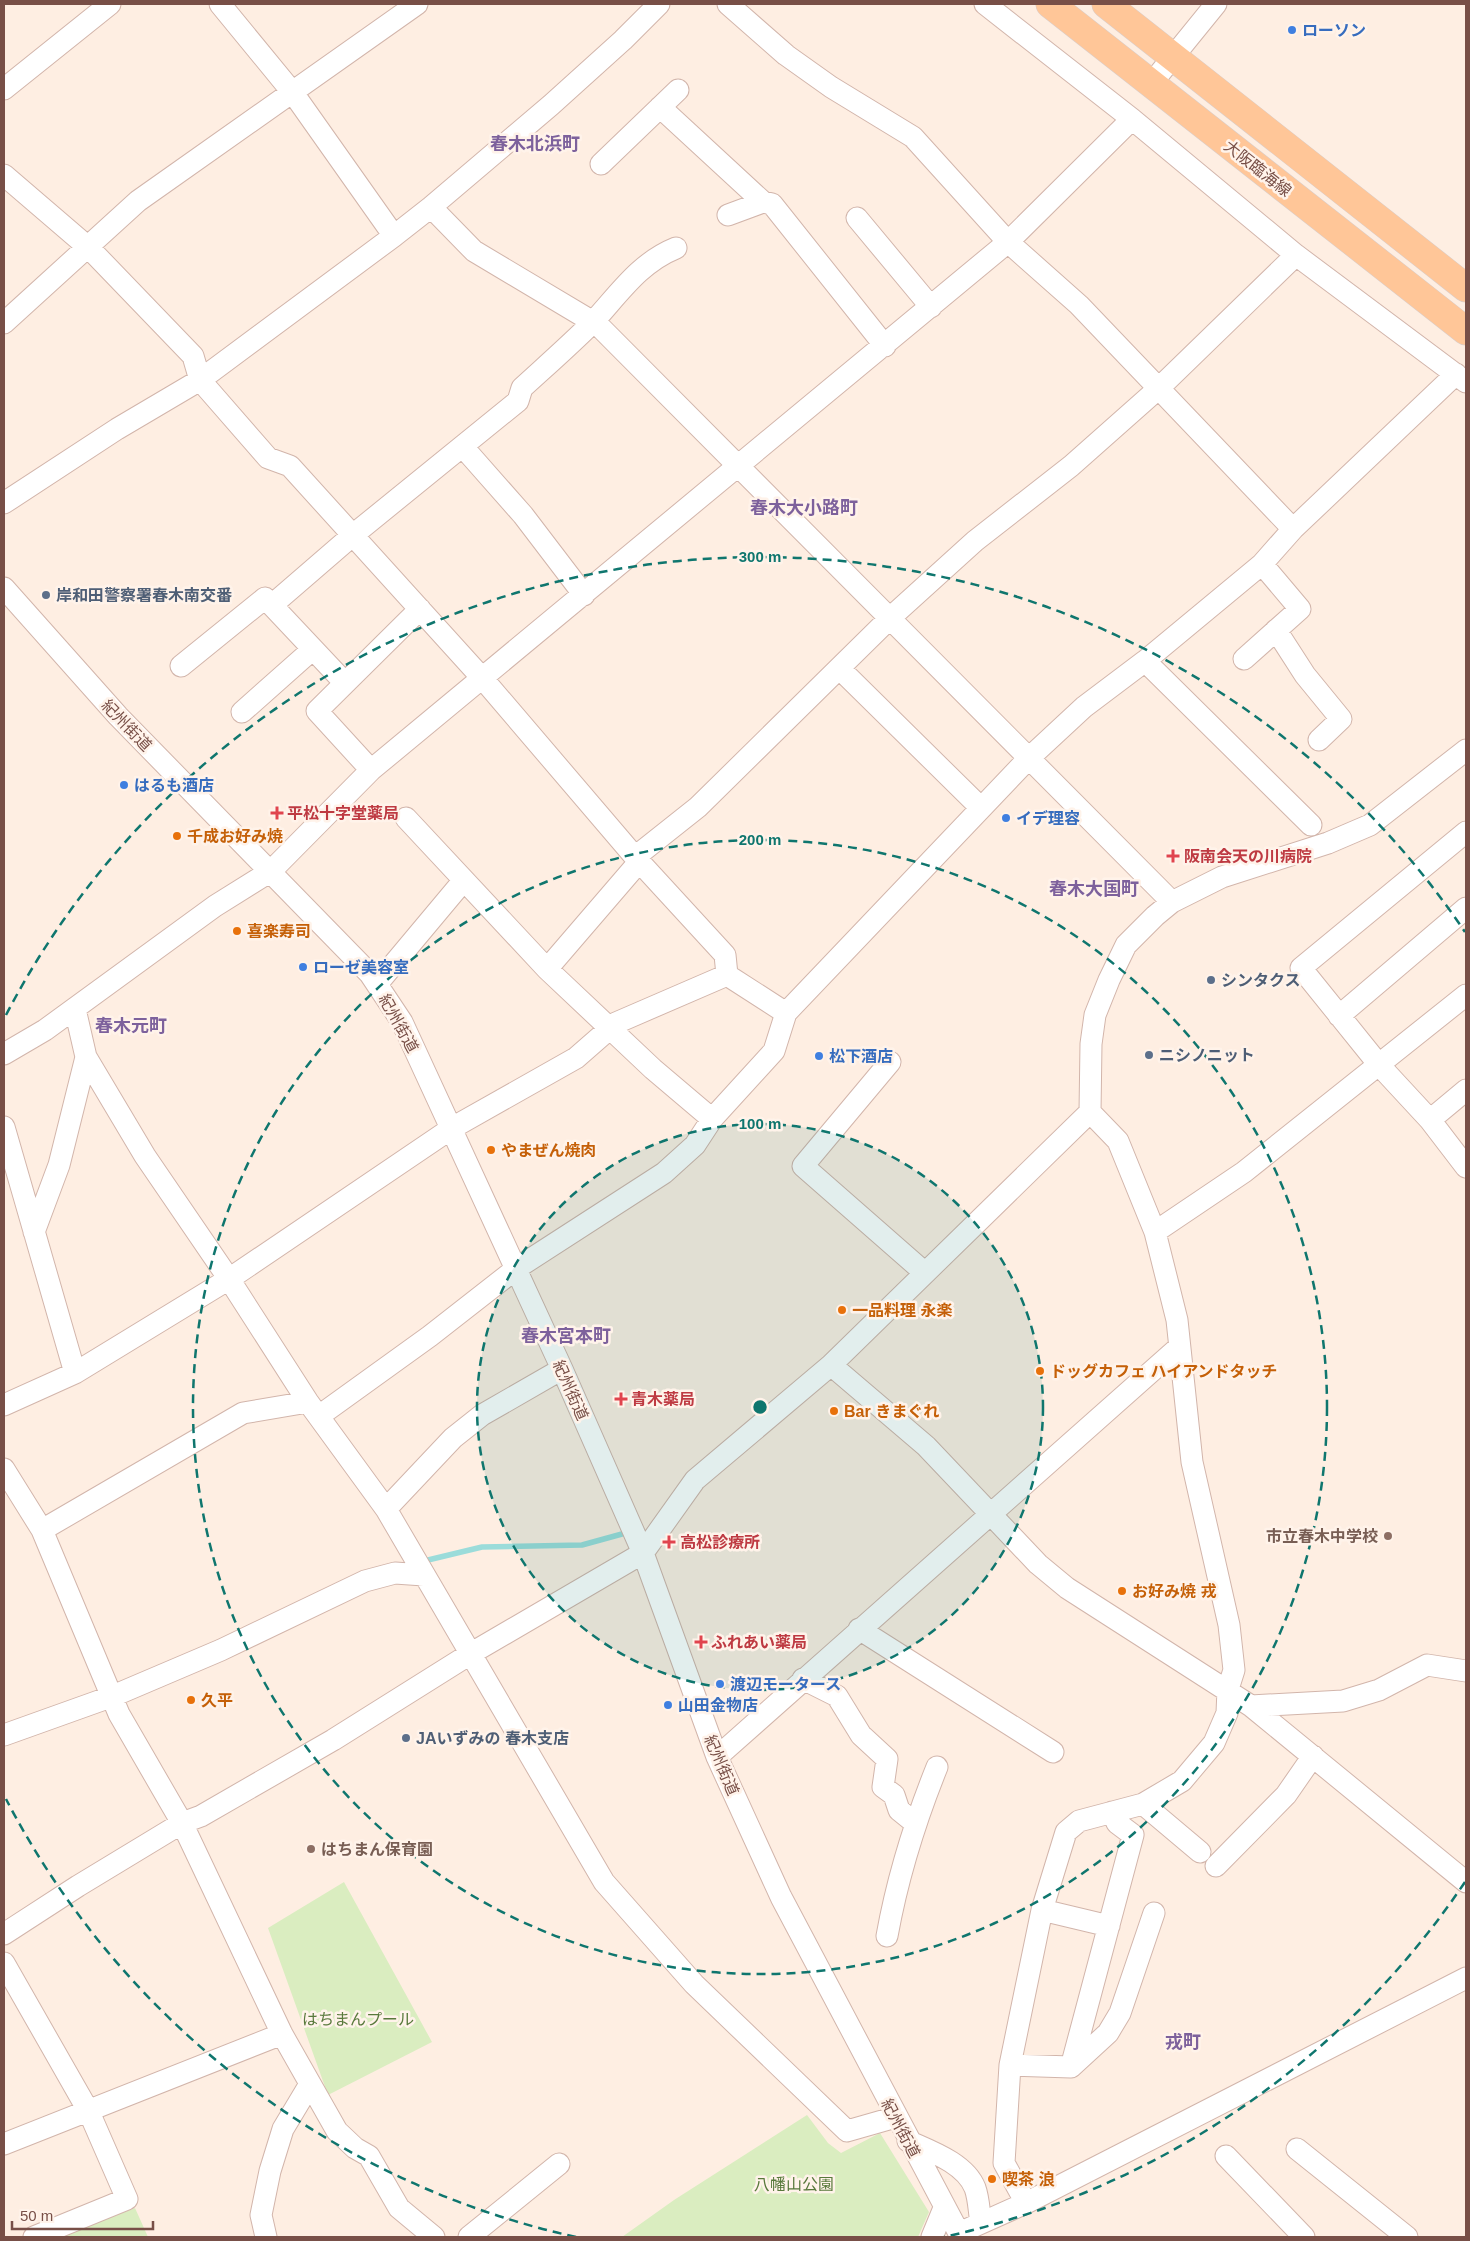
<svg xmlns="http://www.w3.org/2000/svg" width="1470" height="2241" font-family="Arial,'Noto Sans JP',sans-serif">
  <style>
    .green { fill: #daedc0 }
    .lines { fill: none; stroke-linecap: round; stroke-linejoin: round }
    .stream { stroke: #9bdcda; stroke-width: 5.5 }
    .street-casing { stroke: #d2b5ab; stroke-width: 23 }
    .primary-casing { stroke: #d9cecb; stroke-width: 29 }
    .street { stroke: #fff; stroke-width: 21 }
    .primary { stroke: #ffc698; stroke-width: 28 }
    .ring { fill: none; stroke: #0f766e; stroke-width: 2.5; stroke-dasharray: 9 6 }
    .shop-dot { fill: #3f7fe0; stroke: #fff3ea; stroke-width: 2 }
    .service-dot { fill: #5c6f8a; stroke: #fff3ea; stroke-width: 2 }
    .health-dot { fill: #e0444e; stroke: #fff3ea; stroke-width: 2 }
    .food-dot { fill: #e8710a; stroke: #fff3ea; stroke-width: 2 }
    .education-dot { fill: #8d6e63; stroke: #fff3ea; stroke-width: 2 }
    .labels { text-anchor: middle; stroke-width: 5; stroke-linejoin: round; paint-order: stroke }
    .shop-label { font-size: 16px; font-weight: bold; fill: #366cbe; stroke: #fff3ea; text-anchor: start }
    .street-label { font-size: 16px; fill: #784f47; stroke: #fff3ea }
    .service-label { font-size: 16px; font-weight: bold; fill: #4e5e75; stroke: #fff3ea; text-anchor: start }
    .health-label { font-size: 16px; font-weight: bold; fill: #be3a42; stroke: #fff3ea; text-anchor: start }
    .food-label { font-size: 16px; font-weight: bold; fill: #c56008; stroke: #fff3ea; text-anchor: start }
    .education-label { font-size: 16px; font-weight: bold; fill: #785e54; stroke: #fff3ea; text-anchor: end }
    .park-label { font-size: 16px; fill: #58793b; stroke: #fff3ea }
    .neighbourhood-label { font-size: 18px; font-weight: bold; fill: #7d619c; stroke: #fff3ea }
    .centre { fill: #0f766e; stroke: #fff3ea; stroke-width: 2.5 }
    .ring-label { font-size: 15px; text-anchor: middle; font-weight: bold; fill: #0f766e; stroke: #fff3ea; stroke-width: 5; stroke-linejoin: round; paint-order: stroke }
  </style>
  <rect width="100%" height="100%" fill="#feeee2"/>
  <path class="green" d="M 344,1882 L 432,2042 L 328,2095 L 268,1928 Z
    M 807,2115 L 828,2143 L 841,2153 L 880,2133 L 929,2212 L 918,2237 L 622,2237 L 674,2200 Z
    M 135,2208 L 148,2237 L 59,2237 Z"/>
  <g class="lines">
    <path class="stream" d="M 428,1560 L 482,1547 L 582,1545 L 622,1534"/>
    <g class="street-casing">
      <path id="street" d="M 220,4 L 293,93 L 394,236
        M 728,4 L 786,55 L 831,87 L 913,137 L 1008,242 L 1079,305 L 1293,529
        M 985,4 L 1132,119 L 1296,255 L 1466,382
        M 1151,84 L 1216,4
        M 4,89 L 110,4
        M 660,107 L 763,202
        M 601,164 L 678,90
        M 4,175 L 89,248 L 193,356 L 200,380 L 268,458 L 290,466 L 483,679 L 635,857 L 725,955 L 727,975
        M 431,207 L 474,251 L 598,325 L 1172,902
        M 728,215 L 763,202 L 772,204 L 885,346
        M 857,218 L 931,307
        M 4,323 L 138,201 L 417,4
        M 463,447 L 523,515 L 584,595
        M 4,503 L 117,429 L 200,380 L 394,236 L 431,207 L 551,105 L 623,40 L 659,4
        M 4,588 L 118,716 L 370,974 L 402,1022 L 562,1369 L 643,1553 L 717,1757 L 781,1897 L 961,2237
        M 272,605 L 353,535 L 518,401 L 522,388 C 546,366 570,345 593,322 C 619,294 639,263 676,248
        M 1276,630 L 1305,675 L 1341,719 L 1319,740
        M 1244,659 L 1300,609 L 1262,564
        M 1145,661 L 1311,825
        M 181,666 L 265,598 L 345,683
        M 840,669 L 981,808
        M 242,712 L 313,649
        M 371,770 L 317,711 L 420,609
        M 406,818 L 547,969 L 653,1069 L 712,1119
        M 1466,832 L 1301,968 L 1380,1066 L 1430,1120 L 1466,1167
        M 635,857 L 698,807 L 890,618 L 975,541 L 1071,466 L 1159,388 L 1296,255
        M 547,969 L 639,862
        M 727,975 L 786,1013
        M 377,984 L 464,880
        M 75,1009 L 86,1057 L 145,1156 L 229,1279 L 308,1402 L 386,1509 L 604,1882 L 694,1984 L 847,2131 L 896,2117
        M 1339,1016 L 1466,908
        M 4,1054 L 45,1030 L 215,906 L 271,871 L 371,770 L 1008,242 L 1132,119
        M 890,1062 L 803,1166 L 925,1273
        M 1430,1120 L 1466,1090
        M 4,1127 L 75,1373
        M 34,1232 L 59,1165 L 86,1057
        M 1155,1232 L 1244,1172 L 1466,995
        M 831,1365 L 926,1446 L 1038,1564 L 1067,1588 L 1251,1706 L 1466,1882
        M 4,1405 L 75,1373 L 229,1279 L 452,1128 L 576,1058 L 616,1023 L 727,975
        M 319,1416 L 430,1336 L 517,1268 L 664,1173 L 695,1145 L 712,1119 L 774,1051 L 786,1013 L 1028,759 L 1084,707 L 1145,661 L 1262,564 L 1293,529 L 1456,374
        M 4,1469 L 42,1530 L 119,1714 L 182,1823 L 282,2034 L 337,2131 L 355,2148 L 369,2156 L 399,2208 L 434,2237
        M 386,1509 L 453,1438 L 482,1415 L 562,1369
        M 42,1530 L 243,1413 L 308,1402
        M 859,1629 L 1053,1752
        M 803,1679 L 837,1696 L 861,1735 L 887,1759 L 883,1787 L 894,1795 L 899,1810 L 915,1823
        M 1251,1706 L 1343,1701 L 1379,1690 L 1427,1665 L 1466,1671
        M 4,1735 L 113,1696 L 221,1650 L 365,1581 L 395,1573 L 424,1575
        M 717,1757 L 1179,1347
        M 1143,1804 L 1200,1852
        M 1216,1866 L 1286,1795 L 1313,1756
        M 1042,1910 L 1109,1926
        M 4,1934 L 78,1886 L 182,1823 L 201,1816 L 333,1740 L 470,1654 L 643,1553 L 695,1480 L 831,1365 L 1090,1112
        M 887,1936 C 898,1875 914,1824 937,1767
        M 4,1963 L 89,2112 L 127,2199 L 34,2237
        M 1010,2065 L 1071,2067 L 1108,2033 L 1120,2013 L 1154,1913
        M 1071,2067 L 1133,1835 L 1117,1823 L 1112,1812
        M 908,2141 C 930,2151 965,2163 975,2188 C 979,2199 979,2212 981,2223
        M 4,2144 L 282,2034
        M 1297,2149 L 1407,2237
        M 1226,2156 L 1304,2237
        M 1026,2203 L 1004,2163 L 1010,2065 L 1042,1910 L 1066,1832 L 1079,1821 L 1143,1804 L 1182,1781 L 1214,1743 L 1227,1713 L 1228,1689 L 1234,1670 L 1229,1625 L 1192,1462 L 1177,1320 L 1155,1232 L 1118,1141 L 1090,1112 L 1091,1044 L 1095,1015 L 1109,980 L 1126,945 L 1155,916 L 1172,902 L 1222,877 L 1328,843 L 1370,825 L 1466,750
        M 959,2233 L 1026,2203 L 1466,1978
        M 266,2237 L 261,2215 L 270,2171 L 283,2129 L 310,2084
        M 469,2237 L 559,2164
        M 932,2237 L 944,2208"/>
    </g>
    <g class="primary-casing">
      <path id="primary" d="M 1050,4 L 1466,331
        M 1106,4 L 1466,288"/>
    </g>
    <use href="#street" class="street"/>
    <use href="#primary" class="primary"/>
  </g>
  <circle cx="760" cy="1407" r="283" fill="#0f766e" fill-opacity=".12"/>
  <g class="ring">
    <circle cx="760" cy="1407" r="283"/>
    <circle cx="760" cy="1407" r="567"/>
    <path d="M1465 1882A850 850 0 0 1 944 2237M576 2237A850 850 0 0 1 6 1799M6 1015A850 850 0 0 1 1465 932"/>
  </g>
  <g class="shop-dot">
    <circle cx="1292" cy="30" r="5"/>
    <circle cx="124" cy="785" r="5"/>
    <circle cx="1006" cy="818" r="5"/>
    <circle cx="303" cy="967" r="5"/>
    <circle cx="819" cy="1056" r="5"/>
    <circle cx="720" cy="1684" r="5"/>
    <circle cx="668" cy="1705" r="5"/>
  </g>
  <g class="service-dot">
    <circle cx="46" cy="595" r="5"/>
    <circle cx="1211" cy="980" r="5"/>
    <circle cx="1149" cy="1055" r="5"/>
    <circle cx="406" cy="1738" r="5"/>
  </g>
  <g class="health-dot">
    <path d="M274.5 805.5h5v5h5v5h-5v5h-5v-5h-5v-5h5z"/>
    <path d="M1170.5 848.5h5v5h5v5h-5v5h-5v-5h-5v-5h5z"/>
    <path d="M618.5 1391.5h5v5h5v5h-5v5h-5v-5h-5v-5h5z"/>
    <path d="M666.5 1534.5h5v5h5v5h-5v5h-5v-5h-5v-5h5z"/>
    <path d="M698.5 1634.5h5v5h5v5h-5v5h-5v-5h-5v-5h5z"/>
  </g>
  <g class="food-dot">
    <circle cx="177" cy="836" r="5"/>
    <circle cx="237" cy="931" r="5"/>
    <circle cx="491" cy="1150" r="5"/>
    <circle cx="842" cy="1310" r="5"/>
    <circle cx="1040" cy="1371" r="5"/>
    <circle cx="834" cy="1411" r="5"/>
    <circle cx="1122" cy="1591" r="5"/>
    <circle cx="191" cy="1700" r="5"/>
    <circle cx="992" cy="2179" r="5"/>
  </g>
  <g class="education-dot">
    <circle cx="1388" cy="1536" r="5"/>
    <circle cx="311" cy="1849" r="5"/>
  </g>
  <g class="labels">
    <g class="shop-label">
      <text x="1302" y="36">ローソン</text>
      <text x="134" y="791">はるも酒店</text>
      <text x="1016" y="824">イデ理容</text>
      <text x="313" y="973">ローゼ美容室</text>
      <text x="829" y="1062">松下酒店</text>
      <text x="730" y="1690">渡辺モータース</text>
      <text x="678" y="1711">山田金物店</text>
    </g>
    <g class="street-label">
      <text transform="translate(1258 168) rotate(38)" y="6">大阪臨海線</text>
      <text transform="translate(127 725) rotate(46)" y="6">紀州街道</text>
      <text transform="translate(399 1023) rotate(61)" y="6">紀州街道</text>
      <text transform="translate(571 1390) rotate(66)" y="6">紀州街道</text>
      <text transform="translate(722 1765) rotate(67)" y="6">紀州街道</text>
      <text transform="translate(901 2128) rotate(62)" y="6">紀州街道</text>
    </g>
    <g class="service-label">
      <text x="56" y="601">岸和田警察署春木南交番</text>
      <text x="1221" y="986">シンタクス</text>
      <text x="1159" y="1061">ニシノニット</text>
      <text x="416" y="1744">JAいずみの 春木支店</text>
    </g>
    <g class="health-label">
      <text x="287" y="819">平松十字堂薬局</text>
      <text x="1184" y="862">阪南会天の川病院</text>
      <text x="631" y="1405">青木薬局</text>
      <text x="680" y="1548">高松診療所</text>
      <text x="711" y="1648">ふれあい薬局</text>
    </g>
    <g class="food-label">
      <text x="187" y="842">千成お好み焼</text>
      <text x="247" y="937">喜楽寿司</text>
      <text x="501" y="1156">やまぜん焼肉</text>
      <text x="852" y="1316">一品料理 永楽</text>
      <text x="1050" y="1377">ドッグカフェ ハイアンドタッチ</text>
      <text x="844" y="1417">Bar きまぐれ</text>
      <text x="1132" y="1597">お好み焼 戎</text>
      <text x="201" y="1706">久平</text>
      <text x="1002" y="2185">喫茶 浪</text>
    </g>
    <g class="education-label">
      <text x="1378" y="1542">市立春木中学校</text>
      <text x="321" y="1855" text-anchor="start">はちまん保育園</text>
    </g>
    <g class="park-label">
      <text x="358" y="2025">はちまんプール</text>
      <text x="794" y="2190">八幡山公園</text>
    </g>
    <g class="neighbourhood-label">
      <text x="535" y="150">春木北浜町</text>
      <text x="804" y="514">春木大小路町</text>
      <text x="1094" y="895">春木大国町</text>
      <text x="131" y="1032">春木元町</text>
      <text x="566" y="1342">春木宮本町</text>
      <text x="1183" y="2048">戎町</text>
    </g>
  </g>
  <circle cx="760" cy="1407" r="8" class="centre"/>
  <g class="ring-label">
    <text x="760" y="562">300 m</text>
    <text x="760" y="845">200 m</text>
    <text x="760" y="1129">100 m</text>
  </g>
  <rect width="1470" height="2241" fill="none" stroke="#784f47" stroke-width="10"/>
  <path d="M12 2221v8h141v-8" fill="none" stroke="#784f47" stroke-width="2.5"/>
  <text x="20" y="2221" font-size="15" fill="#784f47" stroke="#fff3ea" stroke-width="4" paint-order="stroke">50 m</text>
</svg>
